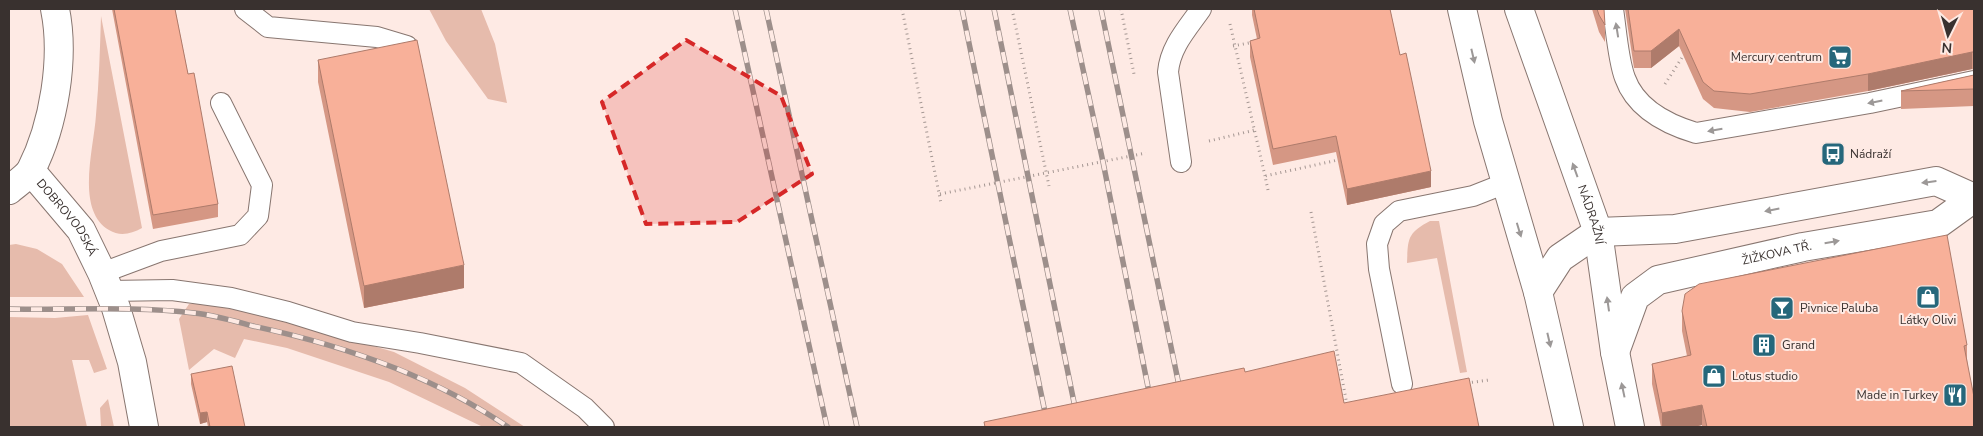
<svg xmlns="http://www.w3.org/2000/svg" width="1983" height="436" font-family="'Nunito Sans',sans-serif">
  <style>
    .green { fill: #e6bbac }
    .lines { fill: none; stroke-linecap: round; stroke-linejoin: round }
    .service-casing { stroke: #887670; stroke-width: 22 }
    .minor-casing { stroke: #887670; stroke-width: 30 }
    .tertiary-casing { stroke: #887670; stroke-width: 30 }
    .secondary-casing { stroke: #887670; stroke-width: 30 }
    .path { stroke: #a59793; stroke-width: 3; stroke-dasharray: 1 4; stroke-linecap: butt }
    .service { stroke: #fff; stroke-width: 20 }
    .minor { stroke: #fff; stroke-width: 28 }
    .tertiary { stroke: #fff; stroke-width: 28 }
    .secondary { stroke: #fff; stroke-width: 28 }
    .rail-casing { stroke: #9d8f8b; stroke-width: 5.5 }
    .rail { stroke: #feeae4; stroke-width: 4; stroke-dasharray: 11; stroke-linecap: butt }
    .wall { fill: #d59784 }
    .shaded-wall { fill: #ae7b6b }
    .building { fill: #f8b099; stroke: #ae7b6b }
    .oneway { fill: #9c9897 }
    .marked { fill: #d62828; fill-opacity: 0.2; stroke: #d62828; stroke-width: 4; stroke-dasharray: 10 6; stroke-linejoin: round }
    .labels { text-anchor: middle; stroke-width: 4; stroke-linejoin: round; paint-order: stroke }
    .poi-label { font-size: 12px; fill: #39312f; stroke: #feeae4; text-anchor: start }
    .street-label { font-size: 12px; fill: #39312f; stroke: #feeae4 }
  </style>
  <rect width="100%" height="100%" fill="#feeae4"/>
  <path class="green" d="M 429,9 L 481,9 L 495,44 L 507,103 L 488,99 L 446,41 Z
    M 101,16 L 142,228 C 131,234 120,237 109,230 C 75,210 94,148 96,115 C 99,82 100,49 101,16 Z
    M 1430,221 L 1439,221 L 1467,372 L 1460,373 L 1437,258 L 1407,263 C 1408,239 1407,233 1430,221 Z
    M 16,244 L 37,249 L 62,264 L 84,297 L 9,297 L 9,245 Z
    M 202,303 L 283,320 L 394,352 L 465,388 L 525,427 L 483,427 L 389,382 L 287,348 L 244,339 L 235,358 L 214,349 L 189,370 L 179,319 L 189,304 Z
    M 88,315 L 107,369 L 94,373 L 89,360 L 72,360 L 87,427 L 9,427 L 9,317 L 55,318 Z
    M 108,399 L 114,427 L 101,427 L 100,408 Z"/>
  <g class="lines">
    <g class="service-casing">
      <path id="service" d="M 245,9 L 268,27 L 377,37 L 407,46
        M 1613,9 C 1616,28 1618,60 1625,78 C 1636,109 1666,124 1696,133 L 1870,103 L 1974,81
        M 1181,162 L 1168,72 C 1170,47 1187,29 1201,9
        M 102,273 L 161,251 L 240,235 L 258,216 L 262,185 L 221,103
        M 109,291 L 172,290 L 231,298 L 288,312 L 352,332 L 420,343 L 521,363 L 585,408 L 604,427
        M 1402,384 L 1379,269 L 1377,244 L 1384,224 L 1399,211 L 1473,196 L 1506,183"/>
    </g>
    <g class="minor-casing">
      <g id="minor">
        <path d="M 1538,292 L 1560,258 L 1598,232 L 1675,229 L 1936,181 L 1974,198"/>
        <path id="s1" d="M 1615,352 L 1635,297 L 1658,280 L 1803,247 L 1938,224 L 1974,198"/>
      </g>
    </g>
    <g class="tertiary-casing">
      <g id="tertiary">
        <path id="s2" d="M 31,171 L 81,230 L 102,273 L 116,308 L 132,362 L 144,427"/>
      </g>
    </g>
    <g class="secondary-casing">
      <g id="secondary">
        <path d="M 1462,9 L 1488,121 L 1538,292 L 1569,427"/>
        <path id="s3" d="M 1519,9 L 1598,232 L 1615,352 L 1630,427"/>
        <path d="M 9,190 C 16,184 27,177 31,170 C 54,125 65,58 55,9"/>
      </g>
    </g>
    <path class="path" d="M 902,9 L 941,203
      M 1012,9 L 1049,186
      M 1121,9 L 1134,74
      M 1230,24 L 1265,176
      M 1233,46 L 1254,42
      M 1665,84 L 1685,53
      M 1209,141 L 1255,130
      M 1268,190 L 1265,176 L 1338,160
      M 940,194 L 1146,153
      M 1311,212 L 1347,405
      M 1467,383 L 1489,380"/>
    <use href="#service" class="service"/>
    <use href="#minor" class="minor"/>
    <use href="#tertiary" class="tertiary"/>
    <use href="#secondary" class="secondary"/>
    <g class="rail-casing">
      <path id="rail" d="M 735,9 L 827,427
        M 766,9 L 857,427
        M 962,9 L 1048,427
        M 994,9 L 1079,427
        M 1070,9 L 1103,162 L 1156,427
        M 1101,9 L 1181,395
        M 9,309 C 71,310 132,306 194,313 C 214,315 234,321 253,326 C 342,345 432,375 508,427"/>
    </g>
    <use href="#rail" class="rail"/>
  </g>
  <path class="wall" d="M 112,9 L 175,9 L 188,74 L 218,204 L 218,217 L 153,229 Z
    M 1252,9 L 1390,9 L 1400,55 L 1431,187 L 1347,205 L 1336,152 L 1273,165 L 1250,57 L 1250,41 L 1257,39 L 1252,15 Z
    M 1592,9 L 1604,9 L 1605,25 L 1605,42 L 1599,32 Z
    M 1625,9 L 1974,9 L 1974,70 L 1972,69 L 1868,91 L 1750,112 L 1714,108 L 1703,99 L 1679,46 L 1651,68 L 1634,68 Z
    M 318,60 L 464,288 L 364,308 L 318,82 Z
    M 1974,75 L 1974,106 L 1901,109 L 1901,91 Z
    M 1682,311 L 1967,345 L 1967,359 L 1974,427 L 1702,427 L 1702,425 L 1694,427 L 1661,427 L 1652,384 L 1652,364 L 1687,356 L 1682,331 Z
    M 191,374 L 245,427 L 208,427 L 207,422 L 200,424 L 191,384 Z"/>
  <path class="shaded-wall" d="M 1679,29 L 1679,46 L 1651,68 L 1651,51 Z
    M 1972,52 L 1972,69 L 1868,91 L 1868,74 Z
    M 1431,171 L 1431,187 L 1347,205 L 1347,189 Z
    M 464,265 L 464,288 L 364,308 L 364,286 Z
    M 1702,405 L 1702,425 L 1694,427 L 1662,427 L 1662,413 Z
    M 207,412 L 207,422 L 200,424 L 200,413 Z"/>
  <path class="building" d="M 114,9 L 175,9 L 188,74 L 194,73 L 218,204 L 153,215 Z
    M 1254,9 L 1390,9 L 1400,55 L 1406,53 L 1431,171 L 1347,189 L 1336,136 L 1273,149 L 1250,41 L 1260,38 Z
    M 1597,9 L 1604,9 L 1605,25 L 1599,15 Z
    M 1628,9 L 1974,9 L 1974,52 L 1972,52 L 1868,74 L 1750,94 L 1714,91 L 1703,82 L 1679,29 L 1651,51 L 1634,51 Z
    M 417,40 L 464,265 L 364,286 L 318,60 Z
    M 1974,75 L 1974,89 L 1901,91 Z
    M 1947,235 L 1967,345 L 1964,346 L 1974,397 L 1974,427 L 1707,427 L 1702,405 L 1662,413 L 1652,364 L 1691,355 L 1682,311 L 1685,294 L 1699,284 Z
    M 1334,351 L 1344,403 L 1469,378 L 1479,427 L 985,427 L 984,422 L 1244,368 L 1245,372 Z
    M 232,366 L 245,427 L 210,427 L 207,412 L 200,413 L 191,374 Z"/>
  <defs><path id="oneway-solid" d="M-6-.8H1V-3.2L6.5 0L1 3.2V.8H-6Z" transform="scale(1.25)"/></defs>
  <g class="oneway">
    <use href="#oneway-solid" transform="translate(1617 30) rotate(-99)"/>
    <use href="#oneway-solid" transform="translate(1473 56) rotate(77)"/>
    <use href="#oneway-solid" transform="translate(1875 102) rotate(169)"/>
    <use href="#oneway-solid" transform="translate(1715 130) rotate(170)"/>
    <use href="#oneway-solid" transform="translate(1575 170) rotate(-110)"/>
    <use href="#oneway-solid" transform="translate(1929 182) rotate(173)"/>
    <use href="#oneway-solid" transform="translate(1772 210) rotate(169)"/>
    <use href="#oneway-solid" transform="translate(1519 230) rotate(73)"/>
    <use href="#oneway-solid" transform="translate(1832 242) rotate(-10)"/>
    <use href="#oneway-solid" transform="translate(1608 304) rotate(-98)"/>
    <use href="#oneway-solid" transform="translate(1549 340) rotate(77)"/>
    <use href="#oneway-solid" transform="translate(1623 390) rotate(-102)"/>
  </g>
  <path class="marked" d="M 686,40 L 781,96 L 812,174 L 737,222 L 646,224 L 602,102 Z"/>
  <defs>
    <g id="supermarket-square" transform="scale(1.25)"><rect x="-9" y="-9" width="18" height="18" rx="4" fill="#26677b" stroke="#feeae4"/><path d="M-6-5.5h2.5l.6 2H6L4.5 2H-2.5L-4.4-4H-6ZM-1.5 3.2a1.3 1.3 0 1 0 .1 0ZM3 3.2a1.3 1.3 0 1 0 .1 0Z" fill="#fff"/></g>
    <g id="bus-square" transform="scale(1.25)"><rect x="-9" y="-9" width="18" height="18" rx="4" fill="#26677b" stroke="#feeae4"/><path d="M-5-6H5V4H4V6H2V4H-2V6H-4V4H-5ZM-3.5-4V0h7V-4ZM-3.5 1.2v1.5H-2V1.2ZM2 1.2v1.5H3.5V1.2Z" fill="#fff"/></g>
    <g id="shop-square" transform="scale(1.25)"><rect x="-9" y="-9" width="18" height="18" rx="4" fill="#26677b" stroke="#feeae4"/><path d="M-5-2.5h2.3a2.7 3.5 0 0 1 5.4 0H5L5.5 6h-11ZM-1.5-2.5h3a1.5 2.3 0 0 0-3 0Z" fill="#fff"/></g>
    <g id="bar-square" transform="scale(1.25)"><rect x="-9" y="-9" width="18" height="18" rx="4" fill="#26677b" stroke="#feeae4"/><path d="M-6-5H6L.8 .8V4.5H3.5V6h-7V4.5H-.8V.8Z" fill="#fff"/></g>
    <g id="building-square" transform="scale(1.25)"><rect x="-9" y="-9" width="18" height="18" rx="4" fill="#26677b" stroke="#feeae4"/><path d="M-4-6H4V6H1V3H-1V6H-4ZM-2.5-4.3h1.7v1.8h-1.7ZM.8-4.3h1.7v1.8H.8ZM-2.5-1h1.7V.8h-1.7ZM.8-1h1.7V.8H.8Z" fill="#fff"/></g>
    <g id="restaurant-square" transform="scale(1.25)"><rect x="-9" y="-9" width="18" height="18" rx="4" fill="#26677b" stroke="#feeae4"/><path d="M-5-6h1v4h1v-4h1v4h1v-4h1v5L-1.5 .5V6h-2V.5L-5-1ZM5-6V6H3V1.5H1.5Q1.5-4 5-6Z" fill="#fff"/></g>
  </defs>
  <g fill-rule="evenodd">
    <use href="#supermarket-square" x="1840" y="57"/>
    <use href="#bus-square" x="1833" y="154"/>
    <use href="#shop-square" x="1928" y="297"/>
    <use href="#bar-square" x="1782" y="308"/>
    <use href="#building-square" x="1764" y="345"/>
    <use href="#shop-square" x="1714" y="376"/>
    <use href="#restaurant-square" x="1955" y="395"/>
  </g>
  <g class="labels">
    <g class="poi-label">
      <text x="1822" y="61" text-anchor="end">Mercury centrum</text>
      <text x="1850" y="158">Nádraží</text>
      <text x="1800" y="312">Pivnice Paluba</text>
      <text x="1928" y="324" text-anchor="middle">Látky Olivi</text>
      <text x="1782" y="349">Grand</text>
      <text x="1732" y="380">Lotus studio</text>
      <text x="1938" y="399" text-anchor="end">Made in Turkey</text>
    </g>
    <g class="street-label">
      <text dy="4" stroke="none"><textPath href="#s3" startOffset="218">NÁDRAŽNÍ</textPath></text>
      <text dy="4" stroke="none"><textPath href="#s2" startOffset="59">DOBROVODSKÁ</textPath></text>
      <text dy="4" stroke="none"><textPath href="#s1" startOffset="209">ŽIŽKOVA TŘ.</textPath></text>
    </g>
  </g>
  <rect width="1983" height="436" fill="none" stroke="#39312f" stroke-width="20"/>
  <g transform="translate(1948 35) rotate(185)" stroke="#feeae4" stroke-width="4" paint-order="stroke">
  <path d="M0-4L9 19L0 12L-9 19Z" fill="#39312f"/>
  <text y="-8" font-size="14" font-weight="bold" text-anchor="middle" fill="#39312f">N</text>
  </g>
</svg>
